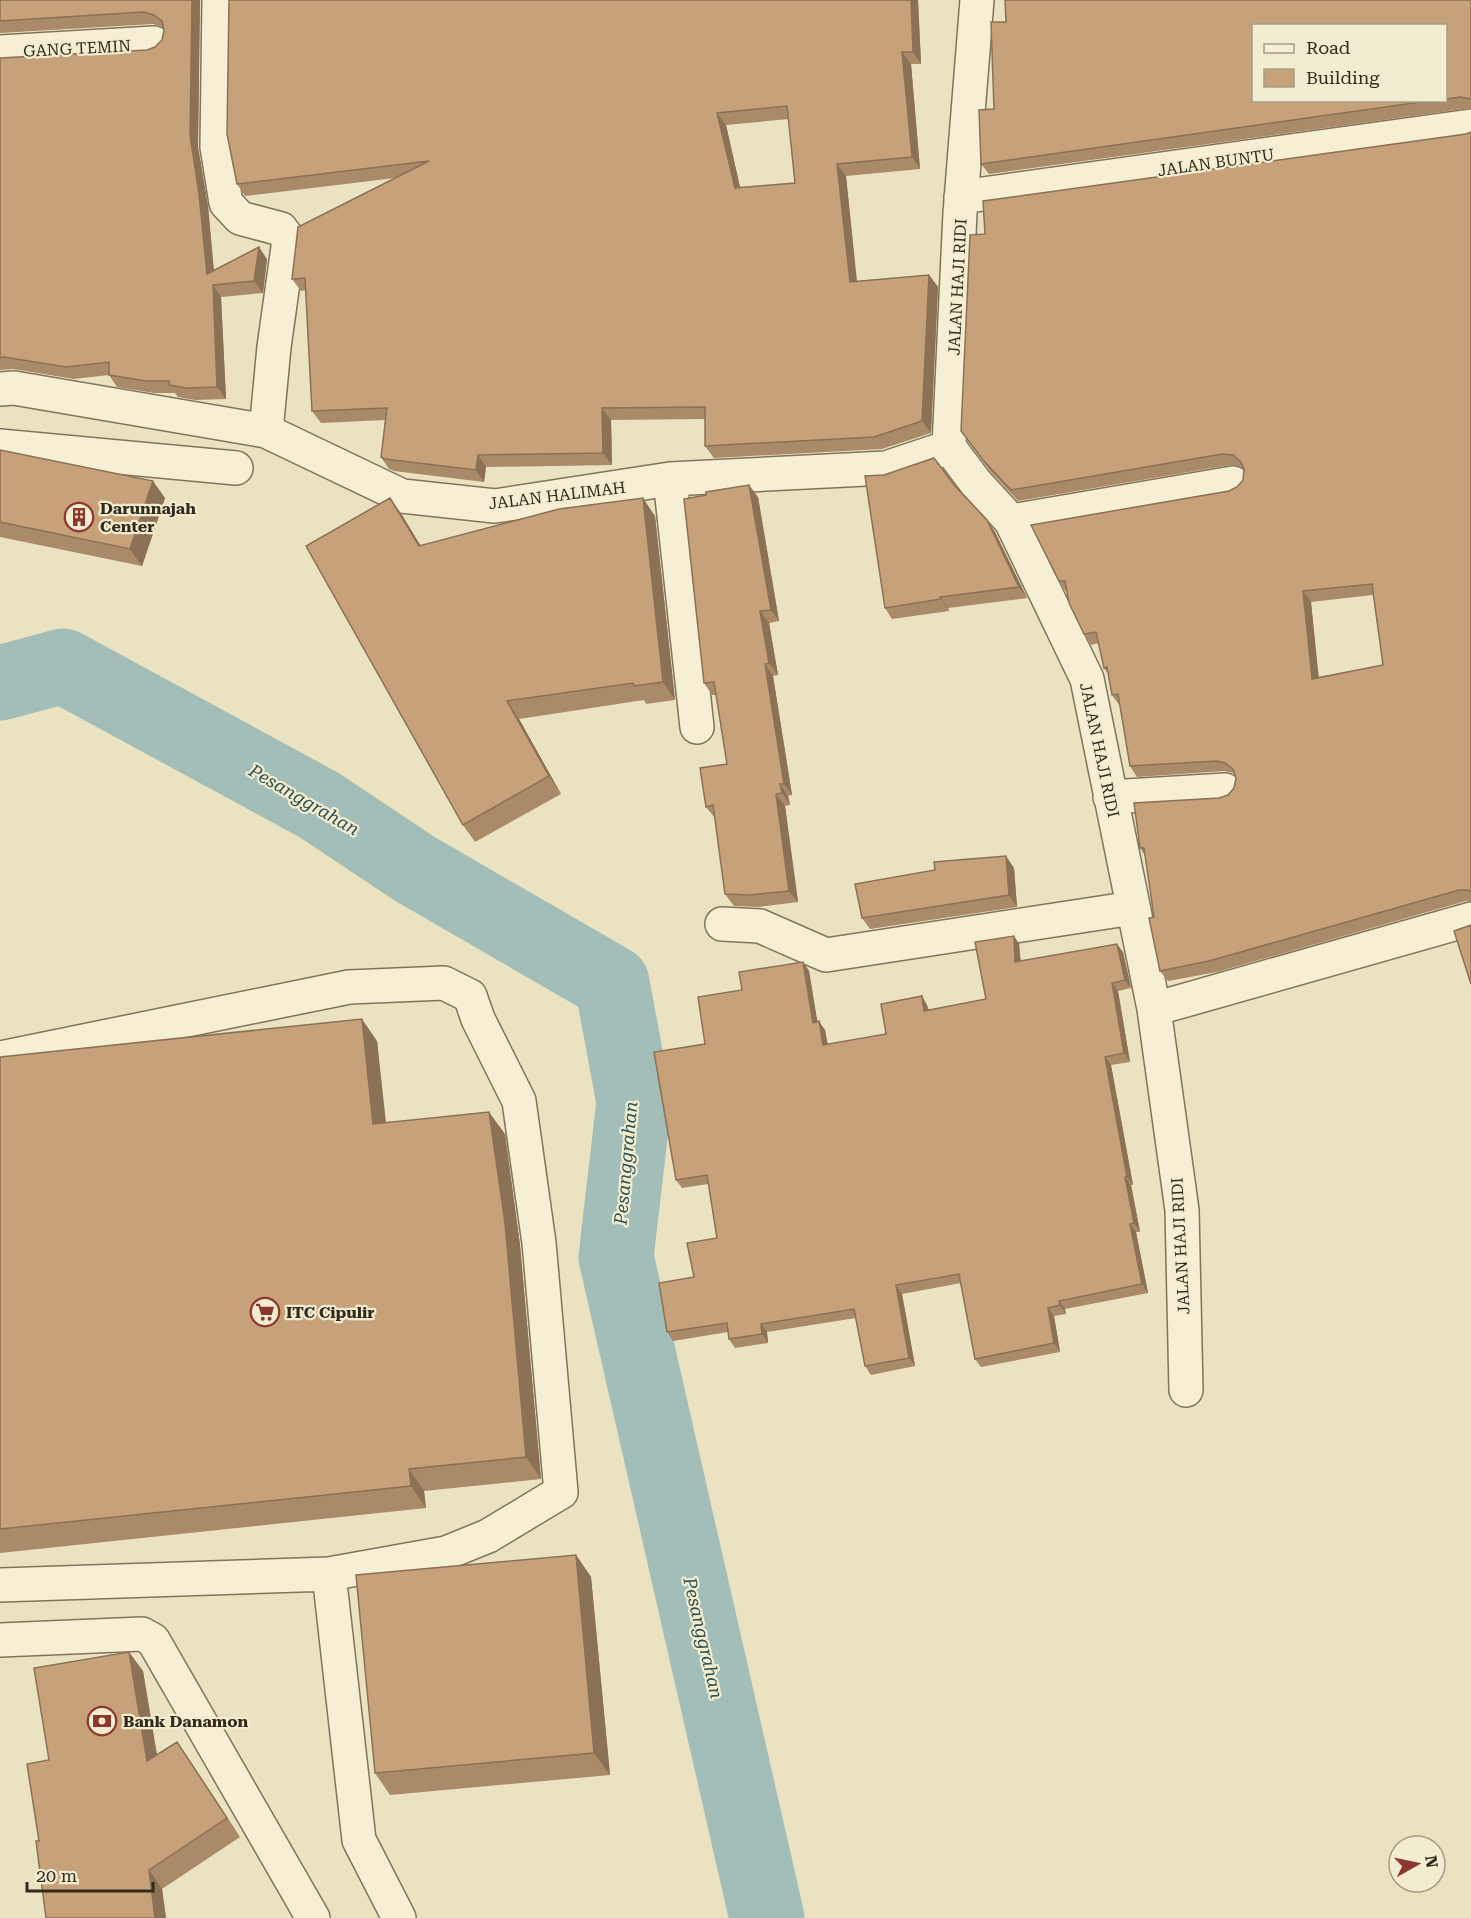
<svg xmlns="http://www.w3.org/2000/svg" width="1471" height="1918" font-family="'Roboto Serif',serif">
  <style>
    .lines { fill: none; stroke-linecap: round; stroke-linejoin: round }
    .river { stroke: #a3bdb8; stroke-width: 75 }
    .minor-casing { stroke: #82745a; stroke-width: 36 }
    .minor { stroke: #f6efd3; stroke-width: 33 }
    .wall { fill: #aa8a68; fill-rule: evenodd }
    .shaded-wall { fill: #8b7155 }
    .building { fill: #c6a179; stroke: #8b7155; stroke-width: 1.5; fill-rule: evenodd }
    .labels { text-anchor: middle; stroke-width: 4.5; stroke-linejoin: round; paint-order: stroke }
    .street-label { font-size: 16px; fill: #332a1d; stroke: #f2ecd0 }
    .poi-label { font-size: 16px; font-weight: bold; fill: #332a1d; stroke: #f2ecd0; text-anchor: start }
    .water-label { font-size: 18px; font-style: italic; fill: #2d5052; stroke: #f2ecd0 }
  </style>
  <rect width="100%" height="100%" fill="#eae2c1"/>
  <g class="lines">
    <path class="river" d="M 0,683 L 63,666 L 319,805 L 415,869 L 612,983 L 634,1102 L 616,1257 L 767,1918"/>
    <g class="minor-casing">
      <path id="minor" d="M 219,0 L 217,147 L 226,203 L 240,218 L 281,229 L 289,240 L 274,347 L 266,431
        M 977,0 L 960,213 L 949,447 L 976,483 L 1011,521 L 1087,679 L 1154,1009 L 1182,1210 L 1186,1390
        M 0,52 L 154,43
        M 961,197 L 1471,126
        M 0,389 L 14,388 L 266,431 L 402,496 L 495,506 L 670,479 L 886,468 L 949,447
        M 0,446 L 236,468
        M 670,479 L 697,727
        M 1011,521 L 1233,483
        M 1110,797 L 1225,790
        M 722,924 L 760,926 L 826,955 L 1133,908
        M 1154,1009 L 1471,919
        M 0,1058 L 349,987 L 444,983 L 470,996 L 478,1019 L 519,1101 L 539,1243 L 561,1492 L 488,1536 L 446,1553 L 329,1574
        M 0,1585 L 329,1574 L 359,1840 L 399,1918
        M 0,1640 L 142,1634 L 153,1640 L 313,1918"/>
    </g>
    <use href="#minor" class="minor"/>
  </g>
  <path class="wall" d="M 0,0 L 200,0 L 198,147 L 208,206 L 214,270 L 267,259 L 263,293 L 221,297 L 226,399 L 195,400 L 178,397 L 175,393 L 154,393 L 117,387 L 109,375 L 74,379 L 13,369 L 0,370 L 0,58 L 147,50 L 155,47 L 162,40 L 164,30 L 163,27 L 153,24 L 0,33 Z
    M 229,0 L 918,0 L 921,64 L 911,64 L 920,169 L 846,176 L 857,281 L 929,275 L 938,287 L 931,433 L 882,449 L 714,458 L 705,446 L 705,419 L 611,420 L 612,465 L 486,467 L 484,482 L 394,471 L 389,469 L 381,457 L 385,420 L 321,423 L 312,411 L 306,290 L 301,291 L 292,279 L 395,178 L 245,196 L 237,184 ZM 789,119 L 795,183 L 740,188 L 726,125 Z
    M 1471,0 L 1471,108 L 989,174 L 981,164 L 994,109 L 1006,22 ZM 1446,26 L 1446,100 L 1254,100 Z
    M 1471,132 L 1471,901 L 1466,901 L 1217,972 L 1168,981 L 1160,971 L 1154,917 L 1145,856 L 1140,848 L 1219,798 L 1228,795 L 1234,788 L 1236,778 L 1235,775 L 1233,773 L 1224,771 L 1137,777 L 1130,766 L 1120,706 L 1112,695 L 1108,674 L 1104,668 L 1099,643 L 1091,645 L 1084,634 L 1067,592 L 1066,592 L 1059,581 L 1237,487 L 1243,480 L 1244,469 L 1240,466 L 1230,465 L 1018,501 L 990,471 L 968,441 L 985,234 L 1466,134 ZM 1373,595 L 1383,665 L 1318,677 L 1311,602 Z
    M 0,450 L 165,498 L 142,566 L 0,537 Z
    M 954,485 L 995,532 L 1027,598 L 948,608 L 949,611 L 892,619 L 885,608 Z
    M 758,497 L 779,621 L 769,623 L 778,675 L 773,676 L 792,795 L 788,796 L 790,805 L 785,806 L 798,902 L 759,907 L 734,906 L 725,894 L 715,818 L 706,807 L 727,764 L 716,695 L 712,695 L 704,683 Z
    M 390,498 L 402,515 L 420,545 L 655,516 L 675,700 L 646,704 L 644,700 L 519,719 L 561,794 L 475,842 L 463,825 Z
    M 1014,868 L 1017,907 L 870,929 L 862,918 Z
    M 1014,936 L 1019,944 L 1021,961 L 1123,952 L 1131,988 L 1118,991 L 1130,1062 L 1111,1065 L 1133,1185 L 1131,1185 L 1140,1232 L 1136,1232 L 1148,1293 L 1065,1309 L 1066,1314 L 1054,1316 L 1060,1352 L 981,1367 L 975,1359 L 961,1283 L 902,1294 L 915,1366 L 871,1375 L 865,1366 L 856,1318 L 767,1332 L 768,1343 L 735,1348 L 729,1339 L 728,1332 L 673,1341 L 667,1332 L 694,1277 L 717,1238 L 708,1184 L 682,1188 L 676,1180 L 705,1044 L 742,990 L 803,962 L 809,971 L 817,1022 L 825,1030 L 828,1045 L 886,1034 L 927,1005 L 929,1010 L 986,999 Z
    M 377,1041 L 386,1122 L 505,1134 L 520,1245 L 541,1479 L 424,1491 L 426,1508 L 0,1553 L 0,1057 Z
    M 576,1555 L 591,1577 L 610,1775 L 390,1795 L 375,1773 Z
    M 143,1671 L 157,1755 L 190,1761 L 240,1837 L 162,1889 L 166,1918 L 46,1918 L 39,1841 L 49,1760 Z"/>
  <path class="shaded-wall" d="M 192,0 L 200,0 L 198,147 L 208,206 L 215,286 L 207,274 L 190,135 Z
    M 911,0 L 918,0 L 921,64 L 913,52 Z
    M 902,52 L 911,64 L 920,169 L 912,157 Z
    M 717,113 L 726,125 L 743,200 L 735,188 Z
    M 837,164 L 846,176 L 858,294 L 850,282 Z
    M 259,247 L 267,259 L 263,293 L 254,281 Z
    M 929,275 L 938,287 L 931,433 L 922,421 Z
    M 213,285 L 221,297 L 226,399 L 217,387 Z
    M 602,408 L 611,420 L 612,465 L 603,453 Z
    M 478,455 L 486,467 L 484,482 L 476,470 Z
    M 153,481 L 165,498 L 142,566 L 130,549 Z
    M 749,485 L 758,497 L 779,621 L 771,610 Z
    M 390,498 L 402,515 L 431,563 L 419,546 Z
    M 643,498 L 655,516 L 675,700 L 663,682 Z
    M 987,520 L 995,532 L 1027,598 L 1019,587 Z
    M 1303,591 L 1311,602 L 1320,689 L 1312,679 Z
    M 940,597 L 948,608 L 949,611 L 941,599 Z
    M 760,611 L 769,623 L 778,675 L 769,663 Z
    M 765,664 L 773,676 L 792,795 L 784,784 Z
    M 507,701 L 519,719 L 561,794 L 549,776 Z
    M 780,784 L 788,796 L 790,805 L 782,793 Z
    M 776,794 L 785,806 L 798,902 L 789,891 Z
    M 1006,856 L 1014,868 L 1017,907 L 1009,895 Z
    M 1014,936 L 1019,944 L 1021,971 L 1015,962 Z
    M 1117,944 L 1123,952 L 1131,988 L 1125,980 Z
    M 803,962 L 809,971 L 819,1031 L 813,1023 Z
    M 1112,983 L 1118,991 L 1130,1062 L 1124,1053 Z
    M 922,996 L 927,1005 L 930,1020 L 924,1011 Z
    M 362,1019 L 377,1041 L 388,1146 L 373,1124 Z
    M 819,1021 L 825,1030 L 829,1054 L 823,1045 Z
    M 1105,1057 L 1111,1065 L 1133,1185 L 1127,1177 Z
    M 489,1112 L 505,1134 L 520,1245 L 541,1479 L 526,1457 Z
    M 1125,1177 L 1131,1185 L 1140,1232 L 1134,1223 Z
    M 1130,1224 L 1136,1232 L 1148,1293 L 1142,1284 Z
    M 896,1285 L 902,1294 L 915,1366 L 909,1358 Z
    M 1059,1301 L 1065,1309 L 1066,1314 L 1060,1305 Z
    M 1048,1308 L 1054,1316 L 1060,1352 L 1054,1343 Z
    M 761,1324 L 767,1332 L 768,1343 L 762,1334 Z
    M 409,1469 L 424,1491 L 426,1508 L 411,1486 Z
    M 576,1555 L 591,1577 L 610,1775 L 594,1753 Z
    M 129,1652 L 143,1671 L 161,1780 L 147,1761 Z
    M 177,1742 L 190,1761 L 240,1837 L 227,1818 Z
    M 149,1870 L 162,1889 L 166,1918 L 155,1918 Z"/>
  <path class="building" d="M 0,0 L 192,0 L 190,135 L 199,194 L 207,274 L 259,247 L 254,281 L 213,285 L 217,387 L 186,388 L 169,385 L 169,381 L 146,381 L 109,375 L 109,362 L 66,367 L 4,357 L 0,358 L 0,58 L 147,50 L 155,47 L 162,40 L 164,30 L 162,21 L 154,15 L 144,12 L 0,21 Z
    M 229,0 L 911,0 L 913,52 L 902,52 L 912,157 L 837,164 L 850,282 L 929,275 L 922,421 L 874,437 L 705,446 L 705,407 L 602,408 L 603,453 L 478,455 L 476,470 L 385,459 L 381,457 L 387,408 L 312,411 L 305,278 L 292,279 L 298,227 L 429,161 L 237,184 L 227,134 ZM 787,106 L 795,183 L 735,188 L 717,113 Z
    M 1005,0 L 1471,0 L 1471,99 L 1461,97 L 1446,99 L 1446,26 L 1254,26 L 1254,100 L 1435,100 L 981,164 L 979,110 L 994,109 L 991,22 L 1006,22 Z
    M 1471,132 L 1471,892 L 1468,890 L 1459,890 L 1209,961 L 1160,971 L 1149,918 L 1154,917 L 1144,848 L 1140,848 L 1134,803 L 1219,798 L 1228,795 L 1234,788 L 1236,778 L 1233,769 L 1225,763 L 1217,761 L 1130,766 L 1118,694 L 1112,695 L 1107,667 L 1104,668 L 1096,632 L 1084,634 L 1069,603 L 1065,581 L 1059,581 L 1031,525 L 1229,491 L 1237,487 L 1243,480 L 1244,469 L 1240,461 L 1233,455 L 1222,454 L 1011,490 L 983,460 L 961,431 L 970,235 L 985,234 L 983,201 L 1466,134 ZM 1372,584 L 1383,665 L 1312,679 L 1303,591 Z
    M 0,450 L 153,481 L 130,549 L 0,522 Z
    M 934,458 L 954,485 L 987,520 L 1019,587 L 940,597 L 941,599 L 885,608 L 865,476 L 884,475 Z
    M 749,485 L 771,610 L 760,611 L 769,663 L 765,664 L 784,784 L 780,784 L 782,793 L 776,794 L 789,891 L 750,895 L 725,894 L 713,805 L 706,807 L 700,768 L 727,764 L 714,682 L 704,683 L 684,499 L 706,495 L 706,492 Z
    M 390,498 L 419,546 L 559,509 L 643,498 L 663,682 L 634,686 L 633,683 L 507,701 L 549,776 L 463,825 L 306,546 Z
    M 1006,856 L 1009,895 L 862,918 L 855,884 L 935,870 L 934,862 Z
    M 1471,925 L 1471,984 L 1454,931 Z
    M 1014,936 L 1015,962 L 1117,944 L 1125,980 L 1112,983 L 1124,1053 L 1105,1057 L 1127,1177 L 1125,1177 L 1134,1223 L 1130,1224 L 1142,1284 L 1059,1301 L 1060,1305 L 1048,1308 L 1054,1343 L 975,1359 L 959,1274 L 896,1285 L 909,1358 L 865,1366 L 854,1309 L 761,1324 L 762,1334 L 729,1339 L 727,1323 L 667,1332 L 659,1283 L 694,1277 L 687,1243 L 717,1238 L 707,1175 L 676,1180 L 654,1052 L 705,1044 L 698,997 L 742,990 L 739,972 L 803,962 L 813,1023 L 819,1021 L 823,1045 L 886,1034 L 881,1004 L 922,996 L 924,1011 L 986,999 L 975,942 Z
    M 362,1019 L 373,1124 L 489,1112 L 505,1223 L 526,1457 L 409,1469 L 411,1486 L 0,1529 L 0,1057 Z
    M 576,1555 L 594,1753 L 375,1773 L 356,1575 Z
    M 129,1652 L 147,1761 L 177,1742 L 227,1818 L 149,1870 L 155,1918 L 46,1918 L 36,1841 L 39,1841 L 27,1764 L 49,1760 L 34,1668 Z"/>
  <defs>
    <g id="building-ring" transform="scale(1.5)"><circle r="9.5" fill="#f2ecd0" stroke="#8d382e" stroke-width="1.5"/><path d="M-4-6H4V6H1V3H-1V6H-4ZM-2.5-4.3h1.7v1.8h-1.7ZM.8-4.3h1.7v1.8H.8ZM-2.5-1h1.7V.8h-1.7ZM.8-1h1.7V.8H.8Z" fill="#8d382e"/></g>
    <g id="supermarket-ring" transform="scale(1.5)"><circle r="9.5" fill="#f2ecd0" stroke="#8d382e" stroke-width="1.5"/><path d="M-6-5.5h2.5l.6 2H6L4.5 2H-2.5L-4.4-4H-6ZM-1.5 3.2a1.3 1.3 0 1 0 .1 0ZM3 3.2a1.3 1.3 0 1 0 .1 0Z" fill="#8d382e"/></g>
    <g id="bank-ring" transform="scale(1.5)"><circle r="9.5" fill="#f2ecd0" stroke="#8d382e" stroke-width="1.5"/><path d="M-6-4H6V4H-6ZM0-2.3a2.3 2.3 0 1 0 0 4.6a2.3 2.3 0 1 0 0-4.6Z" fill="#8d382e"/></g>
  </defs>
  <g fill-rule="evenodd">
    <use href="#building-ring" x="79" y="517"/>
    <use href="#supermarket-ring" x="265" y="1312"/>
    <use href="#bank-ring" x="102" y="1721"/>
  </g>
  <g class="labels">
    <g class="street-label">
      <text transform="translate(77 48) rotate(-3)" y="6">GANG TEMIN</text>
      <text transform="translate(1216 162) rotate(-8)" y="6">JALAN BUNTU</text>
      <text transform="translate(957 287) rotate(-87)" y="6">JALAN HAJI RIDI</text>
      <text transform="translate(557 495) rotate(-7)" y="6">JALAN HALIMAH</text>
      <text transform="translate(1100 750) rotate(78)" y="6">JALAN HAJI RIDI</text>
      <text transform="translate(1180 1246) rotate(-93)" y="6">JALAN HAJI RIDI</text>
    </g>
    <g class="poi-label">
      <text x="100" y="514">Darunnajah<tspan x="100" dy="18">Center</tspan></text>
      <text x="286" y="1318">ITC Cipulir</text>
      <text x="123" y="1727">Bank Danamon</text>
    </g>
    <g class="water-label">
      <text transform="translate(304 800) rotate(30)" y="6">Pesanggrahan</text>
      <text transform="translate(626 1163) rotate(-85)" y="6">Pesanggrahan</text>
      <text transform="translate(703 1638) rotate(77)" y="6">Pesanggrahan</text>
    </g>
  </g>
  <rect x="1252" y="24" width="195" height="78" fill="#f2ecd0" stroke="#a69e88" stroke-width="1.5"/>
  <rect x="1264" y="44" width="30" height="9" fill="#f6efd3" stroke="#a69e88" stroke-width="1.5"/>
  <text x="1306" y="54" font-size="18" fill="#332a1d">Road</text>
  <rect x="1264" y="69" width="30" height="18" fill="#c6a179" stroke="#a69e88" stroke-width="1.5"/>
  <text x="1306" y="84" font-size="18" fill="#332a1d">Building</text>
  <g transform="translate(1417 1864) rotate(81)"><circle r="28" fill="#f2ecd0" stroke="#a69e88" stroke-width="1.5"/>
  <path d="M0-4.5L10 22L0 15L-10 22Z" fill="#8d382e"/>
  <text y="-9" font-size="16" font-weight="bold" text-anchor="middle" fill="#332a1d">N</text>
  </g>
  <path d="M27 1882v9h126v-9" fill="none" stroke="#332a1d" stroke-width="3"/>
  <text x="36" y="1882" font-size="18" fill="#332a1d" stroke="#f2ecd0" stroke-width="4.5" paint-order="stroke">20 m</text>
</svg>
